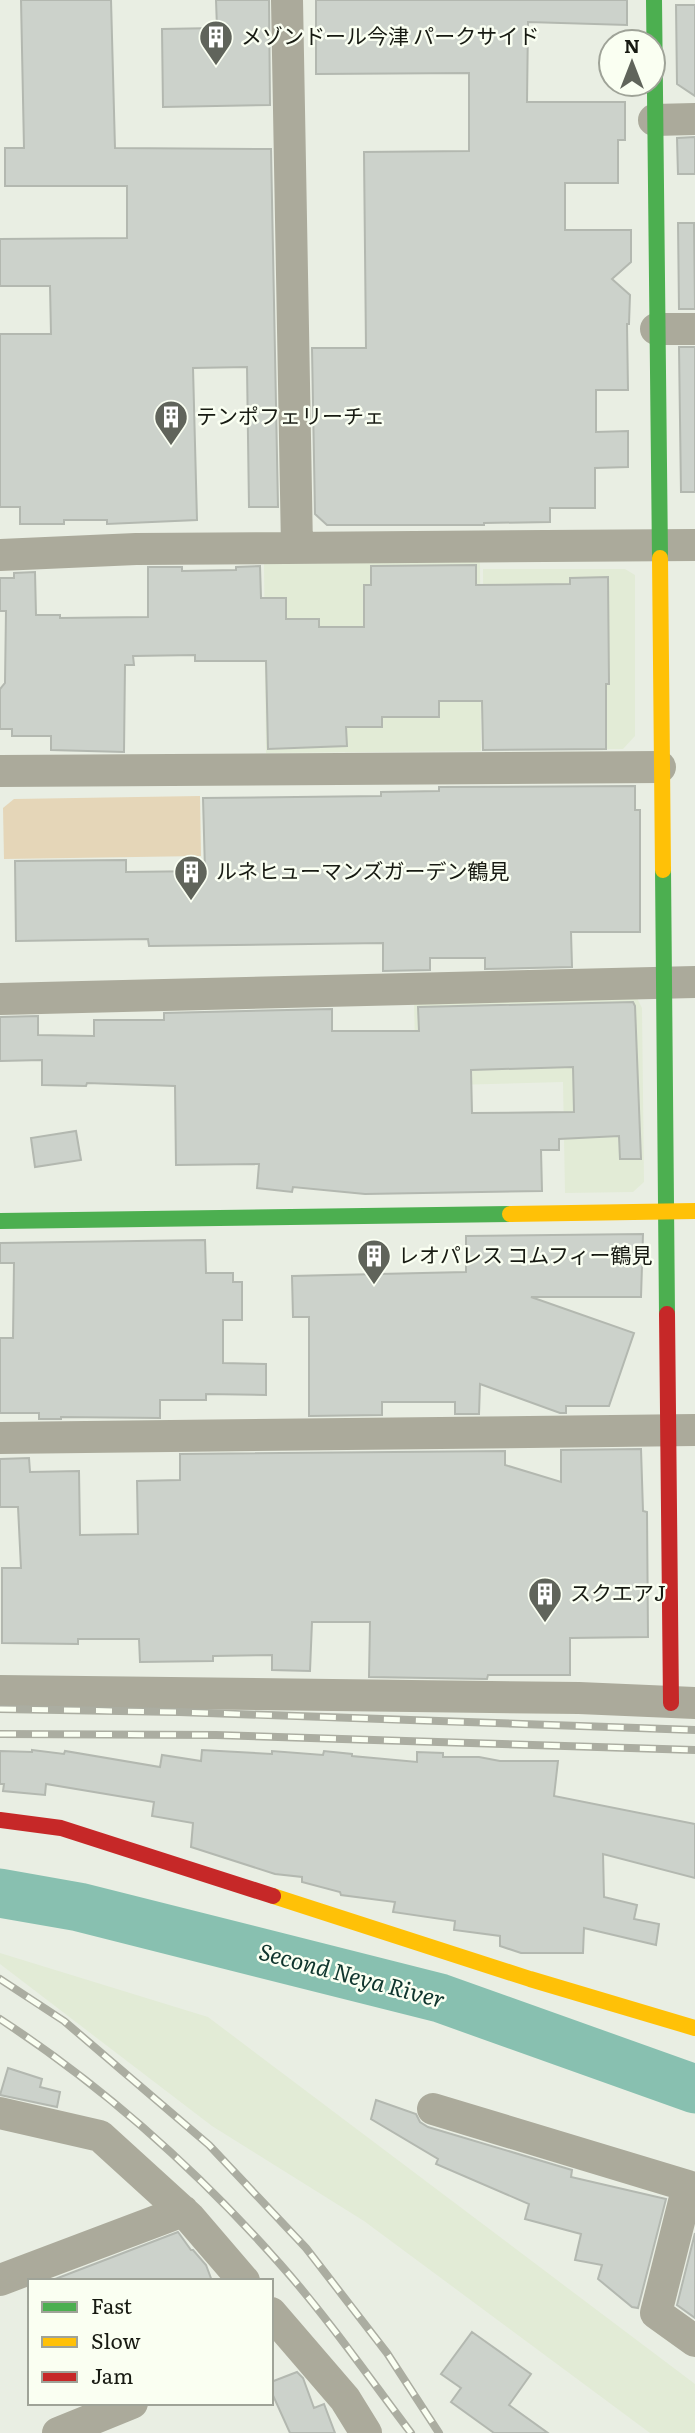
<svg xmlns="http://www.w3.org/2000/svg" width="695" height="2433" font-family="Literata,'Noto Sans JP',serif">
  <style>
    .built { fill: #e2ebd6 }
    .green { fill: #e5d6b8 }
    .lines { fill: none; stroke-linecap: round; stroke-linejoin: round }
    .river { stroke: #88c0b0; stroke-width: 49 }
    .building { fill: #ccd2cb; stroke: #b3b8b0; stroke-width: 2; fill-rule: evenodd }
    .street { stroke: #abaa9b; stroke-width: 32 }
    .fast { stroke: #4caf50; stroke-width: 16 }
    .slow { stroke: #ffc107; stroke-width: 16 }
    .jam { stroke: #c62828; stroke-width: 16 }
    .rail-casing { stroke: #abada1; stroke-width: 8 }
    .rail { stroke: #fafff2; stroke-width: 5; stroke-dasharray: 16; stroke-linecap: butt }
    .labels { text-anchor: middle; stroke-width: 5; stroke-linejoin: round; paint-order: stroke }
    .poi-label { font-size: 21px; fill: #171a12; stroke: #fafff2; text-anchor: start }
    .water-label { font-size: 23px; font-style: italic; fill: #0f352d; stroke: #fafff2 }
  </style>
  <rect width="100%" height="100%" fill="#e9eee3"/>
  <path class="built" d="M 480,562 L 481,751 L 266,753 L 264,564 Z
    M 483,569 L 625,569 L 635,575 L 635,736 L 623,749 L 484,750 Z
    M 636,996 L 642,1008 L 644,1182 L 633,1192 L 565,1193 L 563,1082 L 416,1086 L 414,1001 Z
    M 0,1953 L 208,2017 L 695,2384 L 695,2433 L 650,2433 L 364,2221 L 212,2126 L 0,1964 Z"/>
  <path class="green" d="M 200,796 L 201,856 L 4,859 L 3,808 L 14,799 Z"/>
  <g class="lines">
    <path class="river" d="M 0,1893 L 79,1907 L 440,1998 L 695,2089"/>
  </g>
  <path class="building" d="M 21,0 L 111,0 L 115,148 L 271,149 L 278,507 L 249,507 L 247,367 L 193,368 L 197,520 L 107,524 L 107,520 L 64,520 L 64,524 L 20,524 L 20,507 L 0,507 L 0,334 L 51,334 L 50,286 L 0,286 L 0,239 L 127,238 L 127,186 L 5,186 L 5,148 L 24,148 Z
    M 216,0 L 269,0 L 270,105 L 163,107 L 162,29 L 217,28 Z
    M 316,0 L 627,0 L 627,25 L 528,22 L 527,102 L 625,102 L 625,140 L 618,140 L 618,183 L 565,183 L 565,230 L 631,230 L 631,262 L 612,279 L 630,295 L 629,324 L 627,324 L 628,390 L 596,390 L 596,432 L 628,431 L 628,467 L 595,468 L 595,508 L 550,508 L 550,522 L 484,523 L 484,525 L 327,525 L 315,514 L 312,348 L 366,348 L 364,152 L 469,151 L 469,73 L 316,74 Z
    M 676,5 L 695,5 L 695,96 L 677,84 Z
    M 695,137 L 695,174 L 678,174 L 677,138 Z
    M 678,223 L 694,223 L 695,309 L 679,309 Z
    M 679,347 L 695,347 L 695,492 L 681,492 Z
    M 476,565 L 476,585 L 570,584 L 570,578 L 608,577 L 609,684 L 606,684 L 606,749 L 483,750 L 482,701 L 439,701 L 439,717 L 382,717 L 382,727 L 346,727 L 347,746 L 268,749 L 266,661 L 195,661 L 195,655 L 133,656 L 134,665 L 125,665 L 124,752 L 51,750 L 51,736 L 12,736 L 12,729 L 0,729 L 0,689 L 5,683 L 6,611 L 0,611 L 0,578 L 14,578 L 14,573 L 35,572 L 36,615 L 60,615 L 60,618 L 148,617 L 148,567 L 182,567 L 182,571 L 236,570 L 236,567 L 260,566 L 261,598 L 286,598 L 286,619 L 319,619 L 319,627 L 364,627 L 364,585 L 371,585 L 371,566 Z
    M 635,786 L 635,810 L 640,810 L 640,932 L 571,932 L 572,967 L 485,969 L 485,958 L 430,958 L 430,970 L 383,971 L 383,943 L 149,946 L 148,939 L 16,941 L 15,861 L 126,860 L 126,872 L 205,871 L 203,798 L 381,796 L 381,792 L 439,791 L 439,787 Z
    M 633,1002 L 635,1006 L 641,1159 L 620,1159 L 619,1136 L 559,1139 L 559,1150 L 541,1150 L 542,1191 L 365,1194 L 293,1187 L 292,1192 L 257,1188 L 259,1164 L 176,1165 L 175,1086 L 87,1083 L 86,1086 L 42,1085 L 42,1060 L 0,1061 L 0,1017 L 38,1016 L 38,1035 L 94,1036 L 94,1020 L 164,1020 L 164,1013 L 332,1009 L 332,1031 L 419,1031 L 418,1007 ZM 573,1067 L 574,1112 L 472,1113 L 471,1070 Z
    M 76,1131 L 81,1160 L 35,1167 L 31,1138 Z
    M 643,1234 L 641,1297 L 531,1297 L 634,1333 L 609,1406 L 566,1406 L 566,1413 L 560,1413 L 480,1384 L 479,1414 L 455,1414 L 455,1402 L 382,1402 L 382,1415 L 309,1416 L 309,1317 L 293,1317 L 292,1276 L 466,1272 L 466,1236 Z
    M 205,1240 L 206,1273 L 233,1273 L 233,1282 L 242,1282 L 242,1320 L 223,1320 L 223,1363 L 266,1364 L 266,1395 L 206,1394 L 206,1400 L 160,1400 L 160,1418 L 61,1417 L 61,1419 L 39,1419 L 39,1413 L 0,1413 L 0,1338 L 13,1338 L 14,1263 L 0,1263 L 0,1243 Z
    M 641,1449 L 643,1511 L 647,1512 L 648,1637 L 570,1638 L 570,1675 L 488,1675 L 487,1679 L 369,1677 L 370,1622 L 312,1622 L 310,1671 L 272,1670 L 272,1655 L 213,1656 L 213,1661 L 140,1662 L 139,1639 L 78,1639 L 78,1644 L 2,1643 L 2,1568 L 21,1568 L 18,1507 L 0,1507 L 0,1459 L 29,1458 L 30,1472 L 79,1471 L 80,1535 L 138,1534 L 137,1481 L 180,1480 L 180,1454 L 505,1451 L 505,1465 L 561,1482 L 561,1450 Z
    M 32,1750 L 64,1754 L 65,1751 L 160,1767 L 162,1755 L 201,1761 L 202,1750 L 272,1754 L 272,1751 L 323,1755 L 324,1751 L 352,1754 L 352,1756 L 417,1762 L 417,1752 L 443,1753 L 443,1757 L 479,1757 L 500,1761 L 558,1761 L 554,1796 L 695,1824 L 695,1878 L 603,1854 L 604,1897 L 637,1905 L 634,1919 L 659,1924 L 656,1945 L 584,1928 L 583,1953 L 521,1953 L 500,1946 L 500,1936 L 454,1930 L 455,1921 L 393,1912 L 395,1902 L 341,1895 L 340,1892 L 302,1882 L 302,1877 L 275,1874 L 191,1847 L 193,1823 L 152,1816 L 154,1802 L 46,1784 L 45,1795 L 3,1791 L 4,1784 L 0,1784 L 0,1751 L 32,1752 Z
    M 8,2068 L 42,2079 L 40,2087 L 60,2092 L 57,2107 L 0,2095 Z
    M 376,2100 L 416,2114 L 420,2122 L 428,2127 L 572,2170 L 571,2177 L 666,2199 L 638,2308 L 632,2307 L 598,2279 L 602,2265 L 575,2260 L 581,2234 L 525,2219 L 529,2204 L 436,2164 L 438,2159 L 371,2119 Z
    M 178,2232 L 191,2250 L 193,2250 L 206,2265 L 212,2281 L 50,2281 Z
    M 695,2233 L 695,2318 L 677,2305 Z
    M 472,2332 L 531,2374 L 509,2405 L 548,2433 L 494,2433 L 451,2402 L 461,2388 L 441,2374 Z
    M 297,2372 L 303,2378 L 314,2408 L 324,2404 L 335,2433 L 290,2433 L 271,2391 L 271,2382 Z"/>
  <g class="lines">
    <path class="street" d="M 287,0 L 297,548
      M 654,120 L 695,119
      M 656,329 L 695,329
      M 0,555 L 136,549 L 695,545
      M 0,771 L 660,767
      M 0,999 L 695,982
      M 0,1438 L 695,1430
      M 0,1691 L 579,1698 L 695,1703
      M 433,2109 L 688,2186 L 656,2313 L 695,2341
      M 0,2113 L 100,2136 L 189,2217 L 244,2281
      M 0,2280 L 183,2211
      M 271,2313 L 345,2399 L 366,2433
      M 58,2433 L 132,2403"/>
    <path class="fast" d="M 654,0 L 660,558
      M 663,870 L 667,1314
      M 0,1221 L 510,1214"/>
    <path class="slow" d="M 660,558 L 663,870
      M 510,1214 L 695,1211
      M 273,1896 L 530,1979 L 695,2028"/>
    <path class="jam" d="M 667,1314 L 671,1703
      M 0,1820 L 61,1828 L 273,1896"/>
    <g class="rail-casing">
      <path id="rail" d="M 0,1709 L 179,1712 L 695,1730
        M 0,1734 L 216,1735 L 695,1750
        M 0,1979 L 64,2021 L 209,2145 L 306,2248 L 387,2353 L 439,2433
        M 0,2019 C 104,2087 198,2171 280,2264 C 327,2317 368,2376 411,2433"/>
    </g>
    <use href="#rail" class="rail"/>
  </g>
  <defs>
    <g id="building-pin" transform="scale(1.75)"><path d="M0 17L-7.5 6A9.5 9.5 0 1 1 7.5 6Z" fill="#60645b" stroke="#fafff2"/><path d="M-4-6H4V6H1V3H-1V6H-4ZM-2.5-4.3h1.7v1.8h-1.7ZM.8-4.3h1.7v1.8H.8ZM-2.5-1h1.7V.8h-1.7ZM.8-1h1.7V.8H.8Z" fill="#fff"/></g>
  </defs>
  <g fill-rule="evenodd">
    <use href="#building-pin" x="216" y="37"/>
    <use href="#building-pin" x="171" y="417"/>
    <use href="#building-pin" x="191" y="872"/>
    <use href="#building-pin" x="374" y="1256"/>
    <use href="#building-pin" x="545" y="1594"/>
  </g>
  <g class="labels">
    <g class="poi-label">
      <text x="241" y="44">メゾンドール今津 パークサイド</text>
      <text x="196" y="424">テンポフェリーチェ</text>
      <text x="216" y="879">ルネヒューマンズガーデン鶴見</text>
      <text x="398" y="1263">レオパレス コムフィー鶴見</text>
      <text x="570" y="1601">スクエアJ</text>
    </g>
    <g class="water-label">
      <text transform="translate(352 1976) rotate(15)" y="8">Second Neya River</text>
    </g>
  </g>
  <rect x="28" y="2279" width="245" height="126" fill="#fafff2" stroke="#9fa398" stroke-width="2"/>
  <rect x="42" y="2302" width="35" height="10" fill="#4caf50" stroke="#9fa398" stroke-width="2"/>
  <text x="91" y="2314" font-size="21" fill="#171a12">Fast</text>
  <rect x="42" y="2337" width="35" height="10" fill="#ffc107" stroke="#9fa398" stroke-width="2"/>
  <text x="91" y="2349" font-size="21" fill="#171a12">Slow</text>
  <rect x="42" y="2372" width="35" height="10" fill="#c62828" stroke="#9fa398" stroke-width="2"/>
  <text x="91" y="2384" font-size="21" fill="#171a12">Jam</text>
  <g transform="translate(632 63)"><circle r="33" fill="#fafff2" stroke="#9fa398" stroke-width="2"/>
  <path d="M0-5L12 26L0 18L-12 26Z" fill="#60645b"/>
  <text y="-10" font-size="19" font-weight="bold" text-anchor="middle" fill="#171a12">N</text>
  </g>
</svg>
